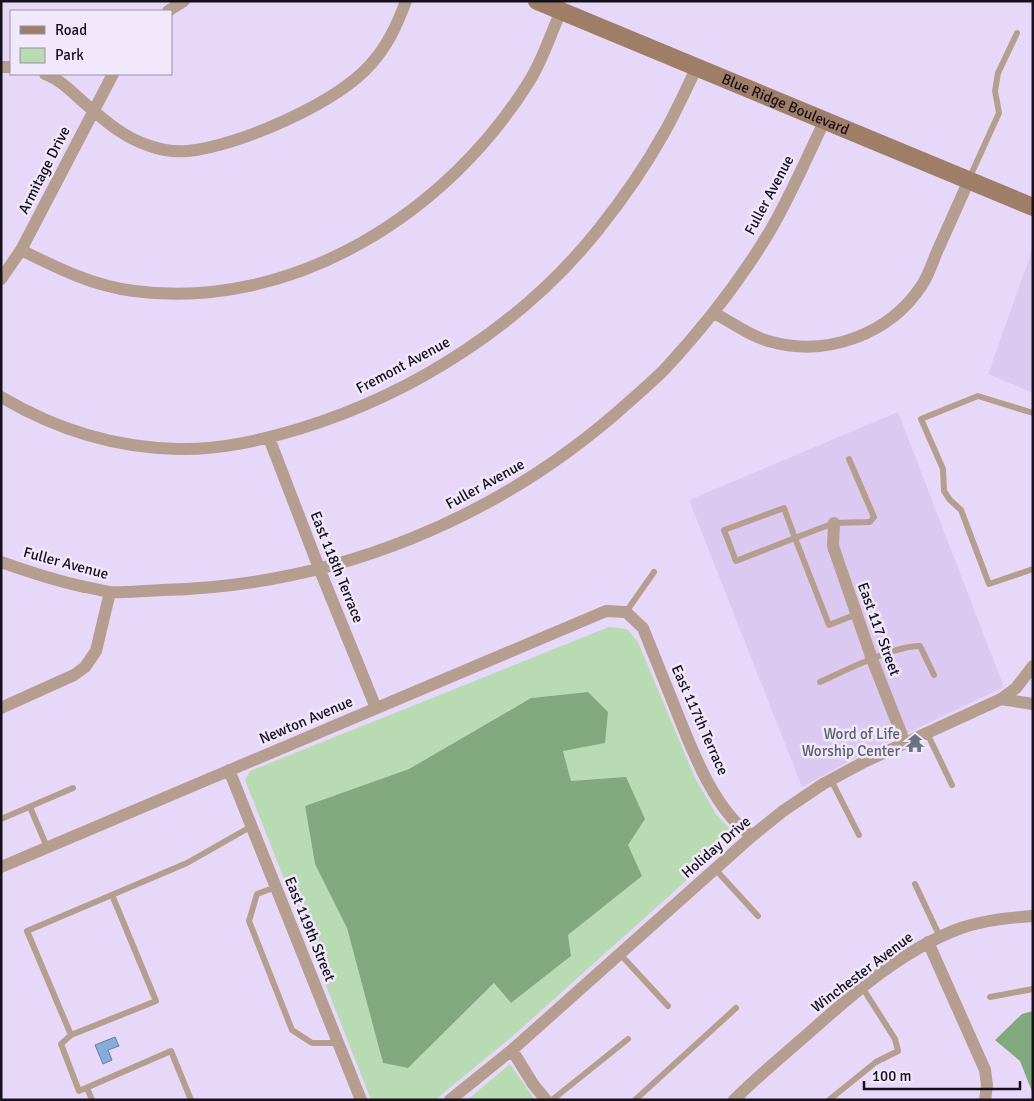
<svg xmlns="http://www.w3.org/2000/svg" width="1034" height="1101" font-family="Signika,sans-serif">
  <style>
    .built { fill: #dcc9f1 }
    .green { fill: #b8dbb4; fill-rule: evenodd }
    .forest { fill: #81a97d }
    .water { fill: #86add9; stroke: #647ea0 }
    .lines { fill: none; stroke-linecap: round; stroke-linejoin: round }
    .service { stroke: #b59e8f; stroke-width: 6 }
    .minor { stroke: #b59e8f; stroke-width: 12 }
    .secondary { stroke: #9f7e68; stroke-width: 18 }
    .labels { text-anchor: middle; stroke-width: 5; stroke-linejoin: round; paint-order: stroke }
    .street-label { font-size: 15px; fill: #15101b; stroke: #f1e8fc }
    .worship-label { font-size: 15px; fill: #5b616d; stroke: #f1e8fc; text-anchor: end }
  </style>
  <rect width="100%" height="100%" fill="#e7d8f9"/>
  <path class="built" d="M 1033,248 L 1033,393 L 988,374 Z
    M 898,412 L 1004,687 L 857,757 L 802,787 L 689,500 Z"/>
  <path class="green" d="M 609,627 L 627,629 L 638,642 L 695,778 L 716,814 L 736,836 L 514,1035 L 435,1100 L 371,1100 L 245,780 L 250,771 ZM 588,692 L 563,751 L 571,781 L 642,876 L 568,935 L 571,956 L 511,1003 L 494,983 L 408,1068 L 383,1063 L 347,928 L 315,864 L 305,806 L 409,769 L 531,698 Z
    M 510,1064 L 535,1100 L 467,1100 Z"/>
  <path class="forest" d="M 588,692 L 608,712 L 605,743 L 563,751 L 571,781 L 626,777 L 645,819 L 628,845 L 642,876 L 568,935 L 571,956 L 511,1003 L 494,983 L 408,1068 L 383,1063 L 347,928 L 315,864 L 305,806 L 409,769 L 531,698 Z
    M 1033,1011 L 1033,1094 L 1020,1061 L 995,1040 L 1022,1014 Z"/>
  <path class="water" d="M 115,1037 L 119,1046 L 108,1050 L 112,1060 L 103,1064 L 95,1045 Z"/>
  <g class="lines">
    <path class="service" d="M 969,179 L 999,113 L 995,91 L 998,73 L 1017,33
      M 1033,413 L 978,396 L 921,419 L 943,469 L 944,491 L 950,500 L 961,510 L 989,584 L 1033,569
      M 849,459 L 874,517 L 870,522 L 834,523 L 795,538 L 829,625 L 857,614
      M 784,508 L 795,538 L 736,561 L 724,530 Z
      M 626,612 L 654,572
      M 820,682 C 844,671 896,645 920,646 L 934,675
      M 927,733 L 952,785
      M 831,780 L 859,835
      M 30,807 L 47,847
      M 1,819 L 73,788
      M 715,869 L 758,916
      M 915,884 L 940,937
      M 276,887 L 257,894 L 249,921 L 292,1030 L 312,1043 L 338,1043
      M 112,895 L 156,1001 L 71,1035 L 27,931 L 187,863 L 252,826
      M 620,954 L 668,1006
      M 990,997 L 1033,989
      M 71,1035 L 61,1044 L 79,1091 L 171,1051 L 191,1100
      M 87,1088 L 92,1100
      M 552,1100 L 628,1039
      M 635,1100 L 736,1008
      M 829,1100 L 876,1062 L 898,1051 L 895,1039 L 862,987"/>
    <path class="minor" d="M 168,11 L 184,1
      M 1,67 L 11,67
      M 45,74 C 59,79 70,90 81,100 C 103,119 122,137 150,146 C 161,150 176,152 188,151 C 239,146 337,103 371,64 C 388,45 397,25 406,1
      M 21,250 C 57,268 93,286 134,291 C 293,312 449,212 530,80 C 543,59 551,33 561,11
      M 1,279 L 21,250 L 113,74
      M 714,313 C 733,323 751,337 772,342 C 828,357 890,334 922,285 C 928,276 932,264 936,254 C 947,229 958,205 969,180
      M 1,397 C 55,429 116,448 178,449 C 221,450 262,440 302,428 C 415,393 524,323 598,230 C 622,200 645,167 664,133 C 676,112 686,89 697,67
      M 269,438 L 319,568 L 376,708
      M 834,523 L 833,546 L 872,659 L 905,743
      M 1,562 C 29,572 56,581 85,587 C 93,588 102,591 110,592 C 127,593 145,591 162,590 C 336,586 501,518 630,401 C 641,391 653,381 664,370 C 704,327 740,281 770,231 C 791,195 807,157 825,120
      M 1001,699 L 1033,704
      M 1,708 L 74,675 L 85,667 L 96,651 L 110,592
      M 229,770 L 361,1100
      M 1,867 L 606,611 L 626,612 L 643,628 C 654,655 665,682 676,710 C 692,750 715,812 752,836
      M 928,942 L 985,1070 L 987,1085 L 985,1100
      M 512,1050 L 533,1084 L 546,1100
      M 450,1100 L 512,1050 L 752,836 L 783,811 L 823,784 L 866,761 L 1001,699 L 1016,688 L 1033,666
      M 734,1100 C 758,1076 785,1054 811,1031 C 856,991 904,949 961,928 C 984,920 1009,918 1033,916"/>
    <path class="secondary" id="s1" d="M 537,1 L 1033,207"/>
  </g>
  <defs>
    <g id="temple-bare" transform="scale(1.5)"><path d="M0-6L5-2H3V0L6.5 2.5H4V6H1.5V3h-3V6H-4V2.5H-6.5L-3 0V-2H-5Z" fill="#6b7280" stroke="#f1e8fc" stroke-width="2.5" paint-order="stroke"/></g>
  </defs>
  <g fill-rule="evenodd">
    <use href="#temple-bare" x="915" y="743"/>
  </g>
  <g class="labels">
    <g class="street-label">
      <text dy="5" stroke="none"><textPath href="#s1" startOffset="269">Blue Ridge Boulevard</textPath></text>
      <text transform="translate(44 170) rotate(-63)" y="5">Armitage Drive</text>
      <text transform="translate(769 195) rotate(-62)" y="5">Fuller Avenue</text>
      <text transform="translate(403 365) rotate(-28)" y="5">Fremont Avenue</text>
      <text transform="translate(485 484) rotate(-29)" y="5">Fuller Avenue</text>
      <text transform="translate(66 563) rotate(15)" y="5">Fuller Avenue</text>
      <text transform="translate(337 567) rotate(68)" y="5">East 118th Terrace</text>
      <text transform="translate(879 629) rotate(70)" y="5">East 117 Street</text>
      <text transform="translate(306 720) rotate(-23)" y="5">Newton Avenue</text>
      <text transform="translate(700 720) rotate(66)" y="5">East 117th Terrace</text>
      <text transform="translate(716 847) rotate(-41)" y="5">Holiday Drive</text>
      <text transform="translate(310 929) rotate(68)" y="5">East 119th Street</text>
      <text transform="translate(862 972) rotate(-37)" y="5">Winchester Avenue</text>
    </g>
    <g class="worship-label">
      <text x="900" y="739">Word of Life<tspan x="900" dy="17">Worship Center</tspan></text>
    </g>
  </g>
  <rect width="1034" height="1101" fill="none" stroke="#15101b" stroke-width="5"/>
  <rect x="10" y="10" width="162" height="65" fill="#f1e8fc" stroke="#9992a2"/>
  <rect x="20" y="26" width="25" height="8" fill="#9f7e68" stroke="#9992a2"/>
  <text x="55" y="35" font-size="15" fill="#15101b">Road</text>
  <rect x="20" y="48" width="25" height="15" fill="#b8dbb4" stroke="#9992a2"/>
  <text x="55" y="60" font-size="15" fill="#15101b">Park</text>
  <path d="M864 1081v8h156v-8" fill="none" stroke="#15101b" stroke-width="2.5"/>
  <text x="872" y="1081" font-size="15" fill="#15101b" stroke="#f1e8fc" stroke-width="4" paint-order="stroke">100 m</text>
</svg>
